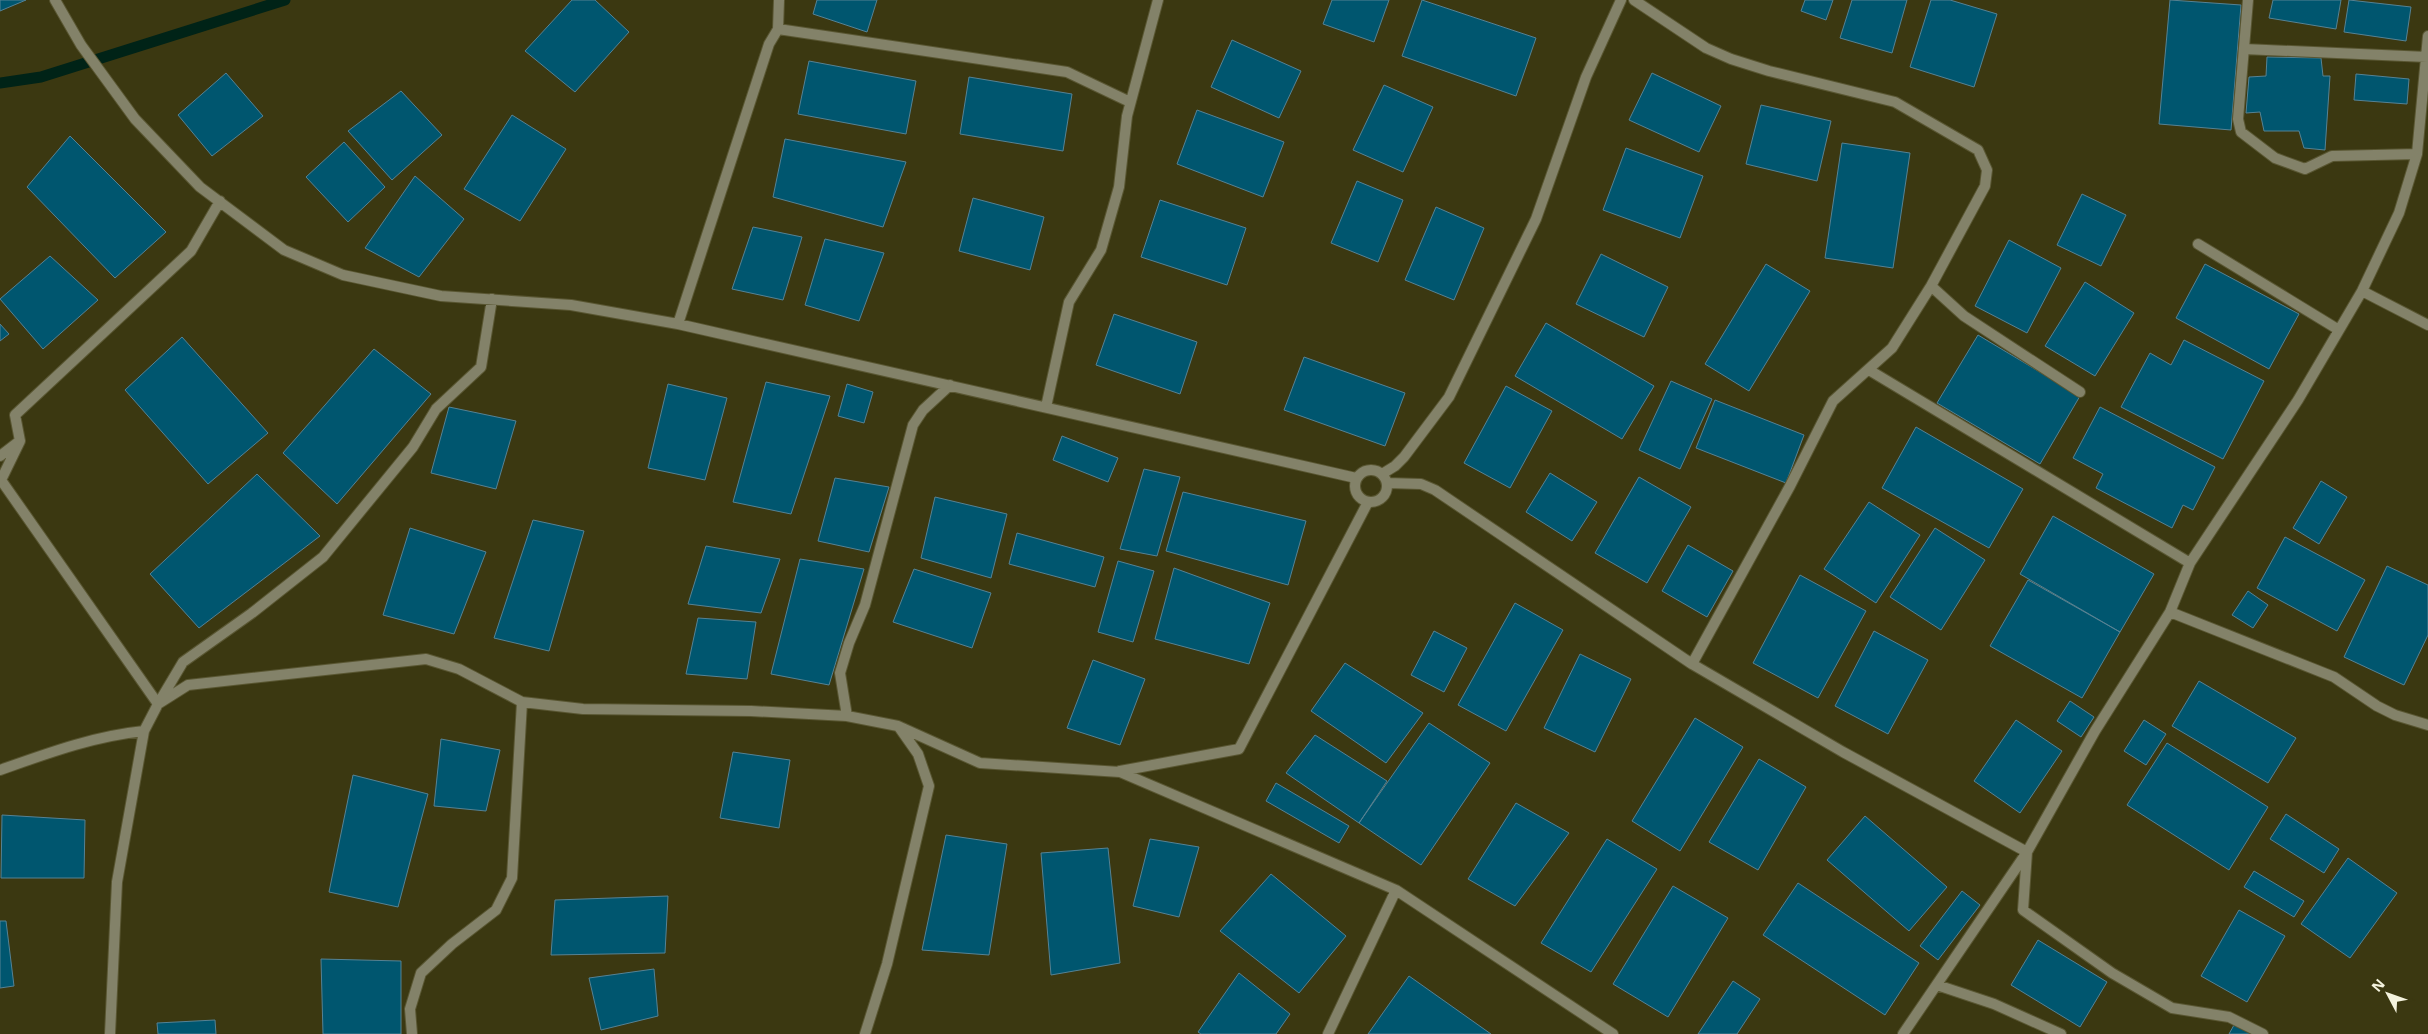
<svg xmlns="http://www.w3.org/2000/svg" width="2428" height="1034" font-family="'Open Sans',sans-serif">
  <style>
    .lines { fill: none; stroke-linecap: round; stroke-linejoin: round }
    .stream { stroke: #002317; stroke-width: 11 }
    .building { fill: #00566f; stroke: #558294 }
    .minor-casing { stroke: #595632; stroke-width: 12 }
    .minor { stroke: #838269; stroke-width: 10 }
  </style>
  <rect width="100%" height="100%" fill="#3b3811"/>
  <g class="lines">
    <path class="stream" d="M 0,83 L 41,77 L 285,0"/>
  </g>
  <path class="building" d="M 0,0 L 26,0 L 0,11 Z
    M 572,0 L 595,0 L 629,32 L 575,92 L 525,51 Z
    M 817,0 L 877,0 L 867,32 L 813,14 Z
    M 1332,0 L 1389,0 L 1374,42 L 1323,24 Z
    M 1422,0 L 1536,38 L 1516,96 L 1402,56 Z
    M 1805,0 L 1833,0 L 1826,20 L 1801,11 Z
    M 1852,0 L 1907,0 L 1892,53 L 1840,38 Z
    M 1931,0 L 1950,0 L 1997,14 L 1974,87 L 1910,67 Z
    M 2170,0 L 2241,5 L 2231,130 L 2159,124 Z
    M 2273,0 L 2341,0 L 2336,29 L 2269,18 Z
    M 2349,0 L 2411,7 L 2406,41 L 2344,32 Z
    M 1232,40 L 1301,71 L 1279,118 L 1211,87 Z
    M 2267,57 L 2321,58 L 2323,76 L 2330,76 L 2325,150 L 2304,148 L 2299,131 L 2264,131 L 2260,112 L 2246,113 L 2249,77 L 2266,76 Z
    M 809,61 L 916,81 L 906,134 L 798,114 Z
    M 226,73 L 263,116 L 212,156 L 178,115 Z
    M 1652,73 L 1721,106 L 1699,152 L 1629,120 Z
    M 2356,74 L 2409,79 L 2407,104 L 2354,100 Z
    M 969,77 L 1072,94 L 1063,151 L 960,134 Z
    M 1384,85 L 1433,107 L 1403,172 L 1353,150 Z
    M 401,91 L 442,135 L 392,180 L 348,131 Z
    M 1761,105 L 1831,121 L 1817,181 L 1746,164 Z
    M 1197,110 L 1284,142 L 1263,197 L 1177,164 Z
    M 512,115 L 566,149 L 520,221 L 464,189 Z
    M 70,136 L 166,232 L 115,278 L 27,187 Z
    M 785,139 L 906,162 L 883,227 L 773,197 Z
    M 344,142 L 385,187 L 348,222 L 306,177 Z
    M 1842,143 L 1910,153 L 1893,268 L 1825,258 Z
    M 1626,148 L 1703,176 L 1680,238 L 1603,210 Z
    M 415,176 L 464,219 L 419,277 L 365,248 Z
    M 1357,181 L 1403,200 L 1378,262 L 1331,243 Z
    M 2082,194 L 2126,215 L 2101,266 L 2057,245 Z
    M 973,198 L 1044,217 L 1030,270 L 959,251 Z
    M 1160,200 L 1246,228 L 1227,285 L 1141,257 Z
    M 1436,207 L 1484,228 L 1454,300 L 1405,280 Z
    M 753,227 L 802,237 L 783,300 L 732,289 Z
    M 825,239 L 884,253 L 859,321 L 805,305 Z
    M 2009,240 L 2061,268 L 2027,333 L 1975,306 Z
    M 1601,254 L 1668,287 L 1644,337 L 1576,304 Z
    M 50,256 L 98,300 L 43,349 L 0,299 Z
    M 1766,264 L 1810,291 L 1749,391 L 1705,364 Z
    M 2205,264 L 2299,314 L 2269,369 L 2176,318 Z
    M 2085,282 L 2134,313 L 2095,376 L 2045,346 Z
    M 1114,314 L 1197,342 L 1180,394 L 1096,365 Z
    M 1546,323 L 1654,386 L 1622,439 L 1515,376 Z
    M 0,324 L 9,334 L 0,341 Z
    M 1978,335 L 2080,396 L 2040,464 L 1937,403 Z
    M 182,337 L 268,433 L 208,484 L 125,390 Z
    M 2184,340 L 2264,381 L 2223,459 L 2121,407 L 2150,353 L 2171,365 Z
    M 374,349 L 431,394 L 337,504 L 283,453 Z
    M 1304,357 L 1405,393 L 1385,446 L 1284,410 Z
    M 1671,381 L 1712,399 L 1680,469 L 1639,450 Z
    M 766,382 L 830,396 L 791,514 L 733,502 Z
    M 668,384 L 727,398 L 705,480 L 648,468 Z
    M 847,384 L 873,392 L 864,423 L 838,416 Z
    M 1506,386 L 1552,411 L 1510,488 L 1464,463 Z
    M 1715,400 L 1804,435 L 1786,483 L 1696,448 Z
    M 449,407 L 516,421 L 496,489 L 431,473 Z
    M 2100,407 L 2215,467 L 2193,510 L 2183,505 L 2172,528 L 2096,488 L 2103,474 L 2073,458 Z
    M 1916,427 L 2023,489 L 1989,548 L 1882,488 Z
    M 1062,436 L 1118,458 L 1108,482 L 1053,460 Z
    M 1144,469 L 1180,477 L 1157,556 L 1120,549 Z
    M 1550,473 L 1597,502 L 1572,541 L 1526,512 Z
    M 257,474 L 320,536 L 199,628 L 150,574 Z
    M 1639,477 L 1691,507 L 1647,583 L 1595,553 Z
    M 835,478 L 889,487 L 869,552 L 818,541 Z
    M 2321,481 L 2347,497 L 2319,544 L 2293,528 Z
    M 1183,492 L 1306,521 L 1288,585 L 1166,551 Z
    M 935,497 L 1007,514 L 991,578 L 921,558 Z
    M 1869,502 L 1920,535 L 1876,603 L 1824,569 Z
    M 2053,516 L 2154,574 L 2120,632 L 2020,574 Z
    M 533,520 L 584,531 L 549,651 L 494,638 Z
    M 410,528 L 486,552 L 454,634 L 383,615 Z
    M 1935,528 L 1985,560 L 1941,630 L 1890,597 Z
    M 1017,533 L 1104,557 L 1095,587 L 1009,564 Z
    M 2285,537 L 2365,580 L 2337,631 L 2257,588 Z
    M 1688,545 L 1733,571 L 1707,617 L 1662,591 Z
    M 706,546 L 780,559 L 761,613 L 688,604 Z
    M 800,559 L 864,569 L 829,685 L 771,674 Z
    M 1118,561 L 1154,571 L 1133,642 L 1098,632 Z
    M 2387,566 L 2428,585 L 2428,635 L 2404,685 L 2344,657 Z
    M 1174,568 L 1270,603 L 1249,664 L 1155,639 Z
    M 914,569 L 991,593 L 972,648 L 893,622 Z
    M 1800,575 L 1866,611 L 1818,698 L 1753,663 Z
    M 2028,580 L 2120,632 L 2082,698 L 1990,646 Z
    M 2248,591 L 2268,605 L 2253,628 L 2232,615 Z
    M 1515,603 L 1563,630 L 1506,731 L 1458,705 Z
    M 698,618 L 756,622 L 747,679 L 686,674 Z
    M 1434,631 L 1467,648 L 1444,692 L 1411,675 Z
    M 1874,631 L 1928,660 L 1888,734 L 1835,706 Z
    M 1580,654 L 1631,679 L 1595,752 L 1544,728 Z
    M 1093,660 L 1145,679 L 1120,745 L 1067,728 Z
    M 1345,663 L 1423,713 L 1386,763 L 1311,711 Z
    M 2199,681 L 2296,738 L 2268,783 L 2172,726 Z
    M 2070,701 L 2094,717 L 2081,737 L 2057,721 Z
    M 1695,718 L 1743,747 L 1680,851 L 1632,821 Z
    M 2016,720 L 2062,751 L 2020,813 L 1974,781 Z
    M 2144,720 L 2166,734 L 2146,765 L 2124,751 Z
    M 1429,723 L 1490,763 L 1421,865 L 1359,823 Z
    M 1315,735 L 1387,781 L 1359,823 L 1286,773 Z
    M 441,739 L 500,750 L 486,811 L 434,806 Z
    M 2167,743 L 2268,807 L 2229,870 L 2127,805 Z
    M 733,752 L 790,760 L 779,828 L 720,818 Z
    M 1759,759 L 1806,787 L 1758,870 L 1709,842 Z
    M 353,775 L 428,794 L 398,907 L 329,892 Z
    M 1276,783 L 1349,826 L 1339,843 L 1266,801 Z
    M 1516,803 L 1569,833 L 1515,906 L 1468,879 Z
    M 2286,814 L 2339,849 L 2324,873 L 2270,839 Z
    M 2,815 L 85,820 L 84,878 L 1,878 Z
    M 1865,816 L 1947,887 L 1909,931 L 1827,860 Z
    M 946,835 L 1007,844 L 989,955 L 922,950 Z
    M 1150,839 L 1199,847 L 1179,917 L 1133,906 Z
    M 1607,839 L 1657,869 L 1591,972 L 1541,943 Z
    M 1108,848 L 1120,963 L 1051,975 L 1041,853 Z
    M 2348,858 L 2397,893 L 2350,958 L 2301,924 Z
    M 2254,871 L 2304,901 L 2294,917 L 2244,887 Z
    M 1271,874 L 1346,936 L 1299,993 L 1220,931 Z
    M 1798,883 L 1919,963 L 1885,1015 L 1763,935 Z
    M 1673,886 L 1728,918 L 1668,1017 L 1613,984 Z
    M 1962,891 L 1980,905 L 1938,960 L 1920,946 Z
    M 668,896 L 665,953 L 551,955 L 555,900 Z
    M 2239,910 L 2285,936 L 2247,1002 L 2201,976 Z
    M 0,921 L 6,921 L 14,986 L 0,988 Z
    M 2038,940 L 2107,982 L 2080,1027 L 2011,985 Z
    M 321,959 L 401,961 L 401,1034 L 323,1034 Z
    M 654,969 L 658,1016 L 601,1030 L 589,978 Z
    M 1239,973 L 1290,1014 L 1276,1034 L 1201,1034 L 1198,1032 Z
    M 1409,976 L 1491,1034 L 1368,1034 Z
    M 1733,981 L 1760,999 L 1737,1034 L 1698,1034 Z
    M 215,1020 L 216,1034 L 158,1034 L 157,1023 Z
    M 2234,1025 L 2252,1034 L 2229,1034 Z"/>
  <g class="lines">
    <g class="minor-casing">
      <path id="minor" d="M 55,0 L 81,45 L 135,119 L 200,187 L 284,250 L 343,275 L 441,296 L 571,305 L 678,324 L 1356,478
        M 1634,0 L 1706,48 L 1731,59 L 1769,71 L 1895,102 L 1978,150 L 1987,170 L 1985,186 L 1931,286 L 1892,348 L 1833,401 L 1790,486 L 1692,664
        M 2248,0 L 2238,119 L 2241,132 L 2275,158 L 2305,169 L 2332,156 L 2417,154
        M 778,29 L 1067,72 L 1130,102
        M 2244,49 L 2427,57
        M 2198,244 L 2339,330
        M 1931,286 L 1964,316 L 2080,392
        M 2362,291 L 2428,325
        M 678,324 L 769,44 L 778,29 L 779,0
        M 1869,370 L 2190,563
        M 1046,407 L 1069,302 L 1101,250 L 1119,187 L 1127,116 L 1158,0
        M 0,456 L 17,443
        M1355 486a16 16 0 1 1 32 0a16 16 0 1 1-32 0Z
        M 1382,474 L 1395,466 L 1404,457 L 1449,397 L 1536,219 L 1586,77 L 1621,0
        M 1387,483 L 1421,484 L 1435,490 L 1692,664 L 1843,752 L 2027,852 L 2023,910 L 2112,973 L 2172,1008 L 2229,1017 L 2263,1034
        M 2170,612 L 2334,677 L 2377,706 L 2395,715 L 2428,725
        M 158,704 L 188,685 L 426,659 L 459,669 L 522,702 L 583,709 L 751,711 L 847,716 L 898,726 L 980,763 L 1120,772 L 1396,890 L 1613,1034
        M 158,704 L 1,480 L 20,441 L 15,415 L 191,251 L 220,201
        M 847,716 L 840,673 L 849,643 L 865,605 L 913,425 L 923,410 L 950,385
        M 0,770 C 48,753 94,736 144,731
        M 1120,771 L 1239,749 L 1368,502
        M 1937,985 L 1994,1004 L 2061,1034
        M 110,1034 L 117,882 L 144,731 L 158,704 L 183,662 L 252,613 L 323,557 L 413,447 L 436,409 L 481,367 L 492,299
        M 412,1034 L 410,1009 L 421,973 L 452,944 L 496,910 L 512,878 L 522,702
        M 865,1034 L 887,964 L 929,786 L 918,754 L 899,727
        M 1328,1034 L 1396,890
        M 1903,1034 L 2027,852 L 2095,731 L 2170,612 L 2190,563 L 2298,400 L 2362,291 L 2399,213 L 2417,154 L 2428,36"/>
    </g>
    <use href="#minor" class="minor"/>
  </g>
  <g transform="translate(2388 994) rotate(311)" stroke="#3b3811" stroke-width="4" paint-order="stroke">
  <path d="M0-4L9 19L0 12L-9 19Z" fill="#f4f3de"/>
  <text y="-8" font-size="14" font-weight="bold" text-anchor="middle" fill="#f4f3de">N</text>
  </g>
</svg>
